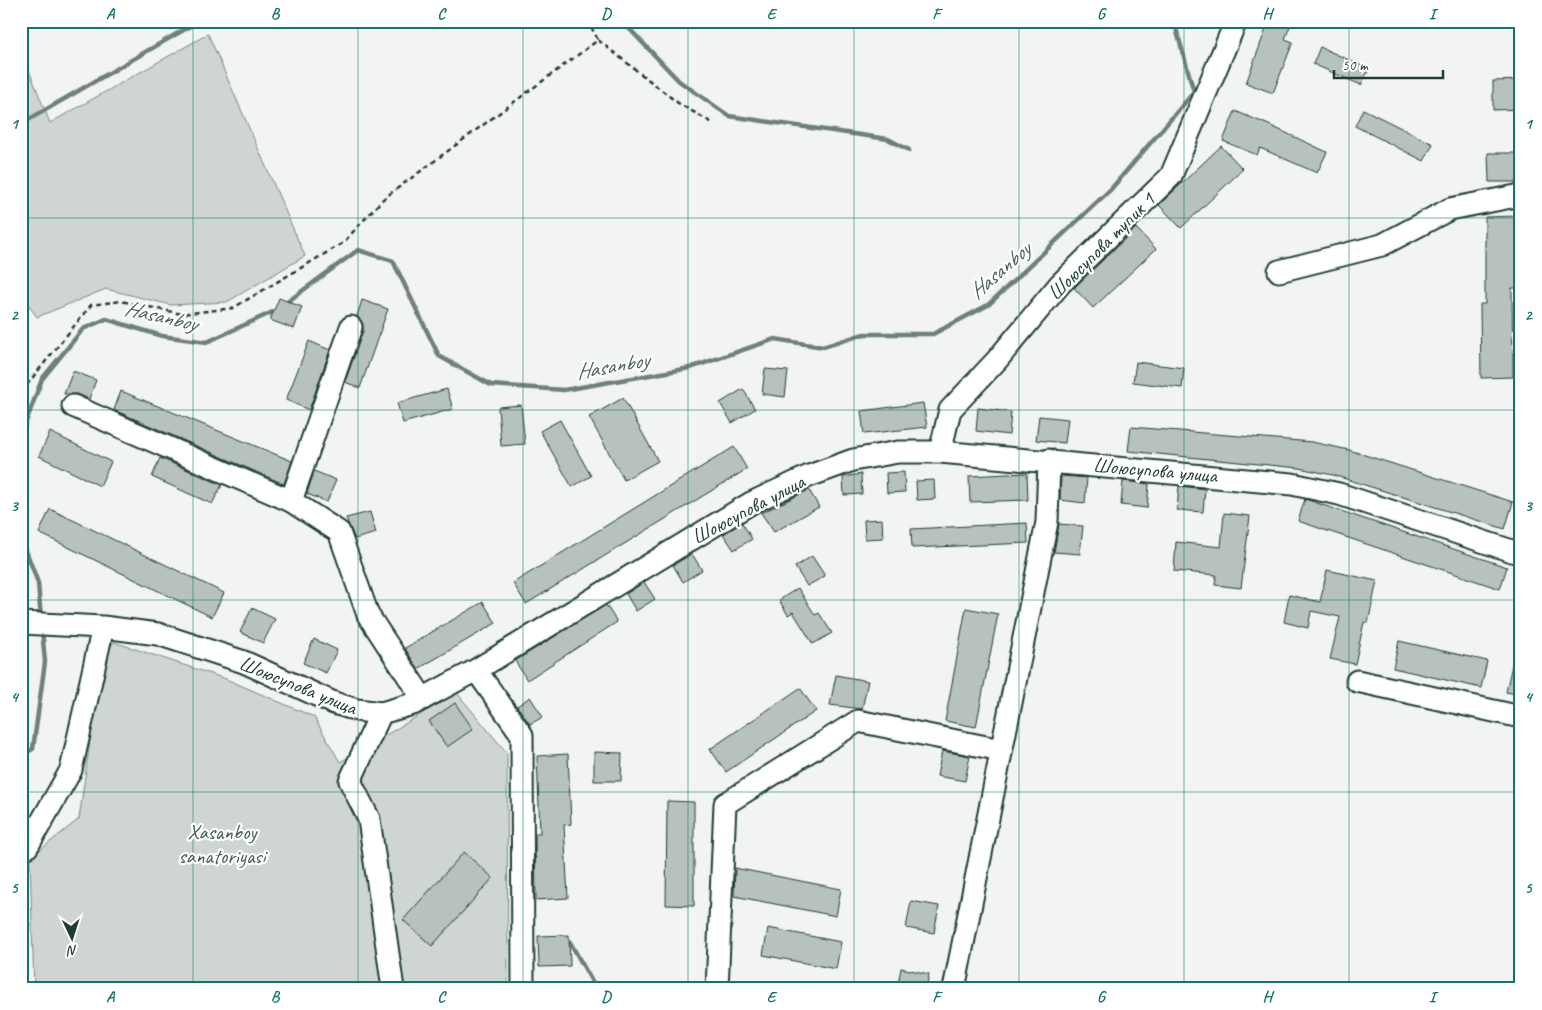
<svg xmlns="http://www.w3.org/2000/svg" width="1542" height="1010" font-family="Caveat,sans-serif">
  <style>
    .green { fill: #ced5d3; stroke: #768984 }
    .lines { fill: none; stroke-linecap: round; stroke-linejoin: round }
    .stream { stroke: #6d807b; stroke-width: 4.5 }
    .building { fill: #b7c1bd; stroke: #1f3d34 }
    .minor-casing { stroke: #1f3d34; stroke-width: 25 }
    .path { stroke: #1f3d34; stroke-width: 2.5; stroke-dasharray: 5 4; stroke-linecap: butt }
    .minor { stroke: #fff; stroke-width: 21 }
    .grid { fill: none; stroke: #0f766e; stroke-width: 1; stroke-opacity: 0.55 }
    .labels { text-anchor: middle; stroke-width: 4.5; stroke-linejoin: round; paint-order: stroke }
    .street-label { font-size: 21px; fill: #1f3d34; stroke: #fff }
    .park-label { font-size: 21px; fill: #425b54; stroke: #fff }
    .water-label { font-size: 22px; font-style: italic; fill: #465f57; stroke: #fff }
    .neatline { fill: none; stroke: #0f766e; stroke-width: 2 }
    .grid-label { font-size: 16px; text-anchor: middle; font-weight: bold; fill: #0f766e }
  </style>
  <rect width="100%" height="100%" fill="#f2f3f3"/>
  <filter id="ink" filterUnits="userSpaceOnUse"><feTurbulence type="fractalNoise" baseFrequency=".02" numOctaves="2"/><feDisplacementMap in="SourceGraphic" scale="10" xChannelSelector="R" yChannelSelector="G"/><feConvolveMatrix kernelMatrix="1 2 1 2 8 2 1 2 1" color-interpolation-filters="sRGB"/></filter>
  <g filter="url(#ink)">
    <path class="green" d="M 208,34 L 305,256 L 227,302 L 171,305 L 106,289 L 37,317 L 21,295 L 21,50 L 50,123 Z
      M 114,642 L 226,679 L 314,717 L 340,762 L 457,693 L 507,753 L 508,989 L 34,989 L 30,858 L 79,819 L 102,656 Z"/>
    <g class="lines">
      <path class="stream" d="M 622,21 L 679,81 L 729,116 L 888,139 L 909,150
        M 21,124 L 199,21
        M 283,305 L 358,250 L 393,261 L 439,356 L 491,385 L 564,390 L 690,368 L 775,339 L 823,347 L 864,334 L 933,334 L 988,305 L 1111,189 L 1194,92 L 1174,21
        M 21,342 L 25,349
        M 21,435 L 42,379 L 83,329 L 106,319 L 162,336 L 207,342 L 277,310
        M 21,537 L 38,583 L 41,619
        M 21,755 L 33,749 L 45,662 L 42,629
        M 570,942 L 596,989"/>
    </g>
    <path class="building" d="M 1269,21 L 1292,21 L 1285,39 L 1293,42 L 1273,93 L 1246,83 Z
      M 1320,47 L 1369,69 L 1361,85 L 1313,64 Z
      M 1521,80 L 1521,109 L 1493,110 L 1493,81 Z
      M 1363,109 L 1433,144 L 1424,161 L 1355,126 Z
      M 1235,111 L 1269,125 L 1327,152 L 1317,173 L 1260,148 L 1257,155 L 1223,141 Z
      M 1221,146 L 1243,169 L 1181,228 L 1159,205 Z
      M 1488,153 L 1520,153 L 1521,182 L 1489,182 Z
      M 1517,216 L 1517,288 L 1512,288 L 1513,377 L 1481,378 L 1480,304 L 1485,304 L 1485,217 Z
      M 1136,228 L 1156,249 L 1093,308 L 1074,288 Z
      M 279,298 L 302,307 L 294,329 L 270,320 Z
      M 362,300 L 388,309 L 360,388 L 345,382 L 363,331 L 363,324 L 357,316 Z
      M 309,341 L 330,350 L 309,410 L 286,400 Z
      M 1136,362 L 1184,368 L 1182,388 L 1133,382 Z
      M 765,369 L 788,371 L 785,397 L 762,394 Z
      M 73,371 L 96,380 L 89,399 L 78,394 L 64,394 Z
      M 447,389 L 453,409 L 403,423 L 397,403 Z
      M 743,389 L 755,409 L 732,423 L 720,403 Z
      M 121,391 L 292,461 L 284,484 L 114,410 Z
      M 623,398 L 658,461 L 624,480 L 589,417 Z
      M 923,403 L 927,427 L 864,434 L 861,411 Z
      M 521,405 L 525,444 L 501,446 L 498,407 Z
      M 978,408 L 1011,412 L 1009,435 L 976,431 Z
      M 1039,416 L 1068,419 L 1065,443 L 1036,440 Z
      M 560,420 L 591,476 L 572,487 L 540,431 Z
      M 1131,427 L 1312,442 L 1349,450 L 1513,502 L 1505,529 L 1333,475 L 1299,468 L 1128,451 Z
      M 50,432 L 111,462 L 100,486 L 39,456 Z
      M 734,447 L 747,469 L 526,604 L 513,583 Z
      M 160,458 L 222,485 L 212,504 L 152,477 Z
      M 314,471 L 336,480 L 327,502 L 307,494 Z
      M 904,472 L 905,492 L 887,493 L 886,473 Z
      M 1027,473 L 1028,500 L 970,502 L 969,476 Z
      M 861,474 L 862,494 L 844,495 L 843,477 Z
      M 1061,476 L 1087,478 L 1085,503 L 1060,500 Z
      M 934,480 L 935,499 L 917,500 L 916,481 Z
      M 1123,481 L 1149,484 L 1147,508 L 1121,505 Z
      M 1179,486 L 1205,489 L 1203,512 L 1177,510 Z
      M 809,490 L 819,507 L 774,532 L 761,513 Z
      M 1305,499 L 1507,567 L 1500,589 L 1298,521 Z
      M 50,509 L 224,593 L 212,617 L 39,533 Z
      M 370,512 L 376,533 L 355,539 L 346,518 Z
      M 1224,513 L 1250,516 L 1241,588 L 1215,585 L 1216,575 L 1174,571 L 1176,542 L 1221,547 Z
      M 882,519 L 883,538 L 865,539 L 864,520 Z
      M 742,523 L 752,539 L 734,550 L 723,534 Z
      M 1027,523 L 1028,543 L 912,548 L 911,529 Z
      M 1059,524 L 1083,526 L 1080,554 L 1054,552 Z
      M 692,554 L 702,570 L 683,582 L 673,565 Z
      M 812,556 L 825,576 L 807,586 L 795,567 Z
      M 1327,570 L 1377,581 L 1368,623 L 1364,622 L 1355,664 L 1330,659 L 1340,617 L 1311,611 L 1308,628 L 1284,622 L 1289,595 L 1320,602 Z
      M 644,582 L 655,599 L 636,611 L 626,594 Z
      M 798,588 L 815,615 L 819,613 L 832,633 L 813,644 L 793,612 L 788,615 L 779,600 Z
      M 483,602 L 496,623 L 418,669 L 405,648 Z
      M 606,605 L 617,622 L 527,680 L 515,661 Z
      M 252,608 L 275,619 L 263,643 L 240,632 Z
      M 966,608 L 998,614 L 976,727 L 945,721 Z
      M 314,639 L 337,650 L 326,673 L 303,663 Z
      M 1399,641 L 1487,661 L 1481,688 L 1393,668 Z
      M 1516,646 L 1521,647 L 1521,695 L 1506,692 Z
      M 836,675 L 868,681 L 862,709 L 830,705 Z
      M 800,688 L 816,711 L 726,772 L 710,749 Z
      M 530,697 L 543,717 L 530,724 L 517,706 Z
      M 455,703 L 473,729 L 447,747 L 429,721 Z
      M 942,751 L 970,756 L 965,781 L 937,776 Z
      M 594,752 L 622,753 L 621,781 L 594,781 Z
      M 568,754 L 571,824 L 564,825 L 568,898 L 536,900 L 535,833 L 540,833 L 537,756 Z
      M 667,801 L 694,802 L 694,906 L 666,905 Z
      M 464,852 L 493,878 L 432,946 L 403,920 Z
      M 735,868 L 841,889 L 836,916 L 734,896 Z
      M 911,901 L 939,906 L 934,933 L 906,928 Z
      M 768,928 L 841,942 L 836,969 L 763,955 Z
      M 569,935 L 570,966 L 539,967 L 538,936 Z
      M 901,968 L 929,974 L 926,989 L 897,989 Z"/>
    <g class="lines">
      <g class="minor-casing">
        <path id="minor" d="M 1279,271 L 1382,245 L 1450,209 L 1521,195
          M 73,406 L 291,501 L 339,532 L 368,615 L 423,699
          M 940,452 L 950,410 L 997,360 L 1060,284 L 1171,176 L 1236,21
          M 291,501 L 351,327
          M 21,623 L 103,627 L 158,634 L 244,662 L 334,703 L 357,710 L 381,713 L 413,704 L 476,670 L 751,503 L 809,476 L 853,460 L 898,452 L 940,452 L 1292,484 L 1339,494 L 1521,554
          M 476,670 L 522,735 L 523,989
          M 1357,681 L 1521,717
          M 381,713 L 350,781 L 369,819 L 393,989
          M 21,850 L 27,847 L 71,770 L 103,627
          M 717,989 L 725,804 L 858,721 L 1001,750
          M 954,989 L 1047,522 L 1049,460"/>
      </g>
      <path class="path" d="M 598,40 L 678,103 L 714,124
        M 21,392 L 91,305 L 121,301 L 182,314 L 233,308 L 343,243 L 383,199 L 598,40 L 588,21"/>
      <use href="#minor" class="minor"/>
    </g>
  </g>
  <path class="grid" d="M 193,21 L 193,989M 358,21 L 358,989M 523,21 L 523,989M 688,21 L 688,989M 854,21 L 854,989M 1019,21 L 1019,989M 1184,21 L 1184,989M 1349,21 L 1349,989M 21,218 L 1521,218M 21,410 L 1521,410M 21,600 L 1521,600M 21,792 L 1521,792"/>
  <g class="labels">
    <g class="street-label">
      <text transform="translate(1101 246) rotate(-45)" y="7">Шоюсупова тупик 1</text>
      <text transform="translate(1155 470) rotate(5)" y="7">Шоюсупова улица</text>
      <text transform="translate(748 509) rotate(-28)" y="7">Шоюсупова улица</text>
      <text transform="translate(298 685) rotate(22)" y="7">Шоюсупова улица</text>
    </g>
    <g class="park-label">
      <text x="222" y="839">Xasanboy<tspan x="222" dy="24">sanatoriyasi</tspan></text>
    </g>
    <g class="water-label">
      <text transform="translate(999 270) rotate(-41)" y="8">Hasanboy</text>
      <text transform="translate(161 315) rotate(13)" y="8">Hasanboy</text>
      <text transform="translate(612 365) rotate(-10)" y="8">Hasanboy</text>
    </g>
  </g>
  <rect width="1542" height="1010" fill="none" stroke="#fff" stroke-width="55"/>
  <g transform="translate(72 938) rotate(176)" stroke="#ffffff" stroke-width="4" paint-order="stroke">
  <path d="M0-4L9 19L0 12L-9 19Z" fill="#1f3d34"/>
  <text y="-8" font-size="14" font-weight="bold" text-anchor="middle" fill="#1f3d34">N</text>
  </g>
  <path d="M1334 70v8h109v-8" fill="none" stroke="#1f3d34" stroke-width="2.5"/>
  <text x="1342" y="70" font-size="15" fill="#1f3d34" stroke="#ffffff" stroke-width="4" paint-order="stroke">50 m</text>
  <rect x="28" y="28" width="1486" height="954" class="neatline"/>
  <g class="grid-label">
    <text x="110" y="19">A</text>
    <text x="275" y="19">B</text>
    <text x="441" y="19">C</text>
    <text x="606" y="19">D</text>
    <text x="771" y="19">E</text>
    <text x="936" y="19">F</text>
    <text x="1101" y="19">G</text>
    <text x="1267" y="19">H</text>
    <text x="1432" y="19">I</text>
    <text x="14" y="129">1</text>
    <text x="1528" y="129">1</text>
    <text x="14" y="320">2</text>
    <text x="1528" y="320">2</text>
    <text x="14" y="511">3</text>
    <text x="1528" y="511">3</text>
    <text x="14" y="702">4</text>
    <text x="1528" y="702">4</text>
    <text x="14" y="893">5</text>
    <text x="1528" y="893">5</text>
    <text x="110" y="1002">A</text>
    <text x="275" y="1002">B</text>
    <text x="441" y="1002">C</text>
    <text x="606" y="1002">D</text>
    <text x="771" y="1002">E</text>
    <text x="936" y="1002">F</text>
    <text x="1101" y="1002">G</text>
    <text x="1267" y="1002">H</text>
    <text x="1432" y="1002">I</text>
  </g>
</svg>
